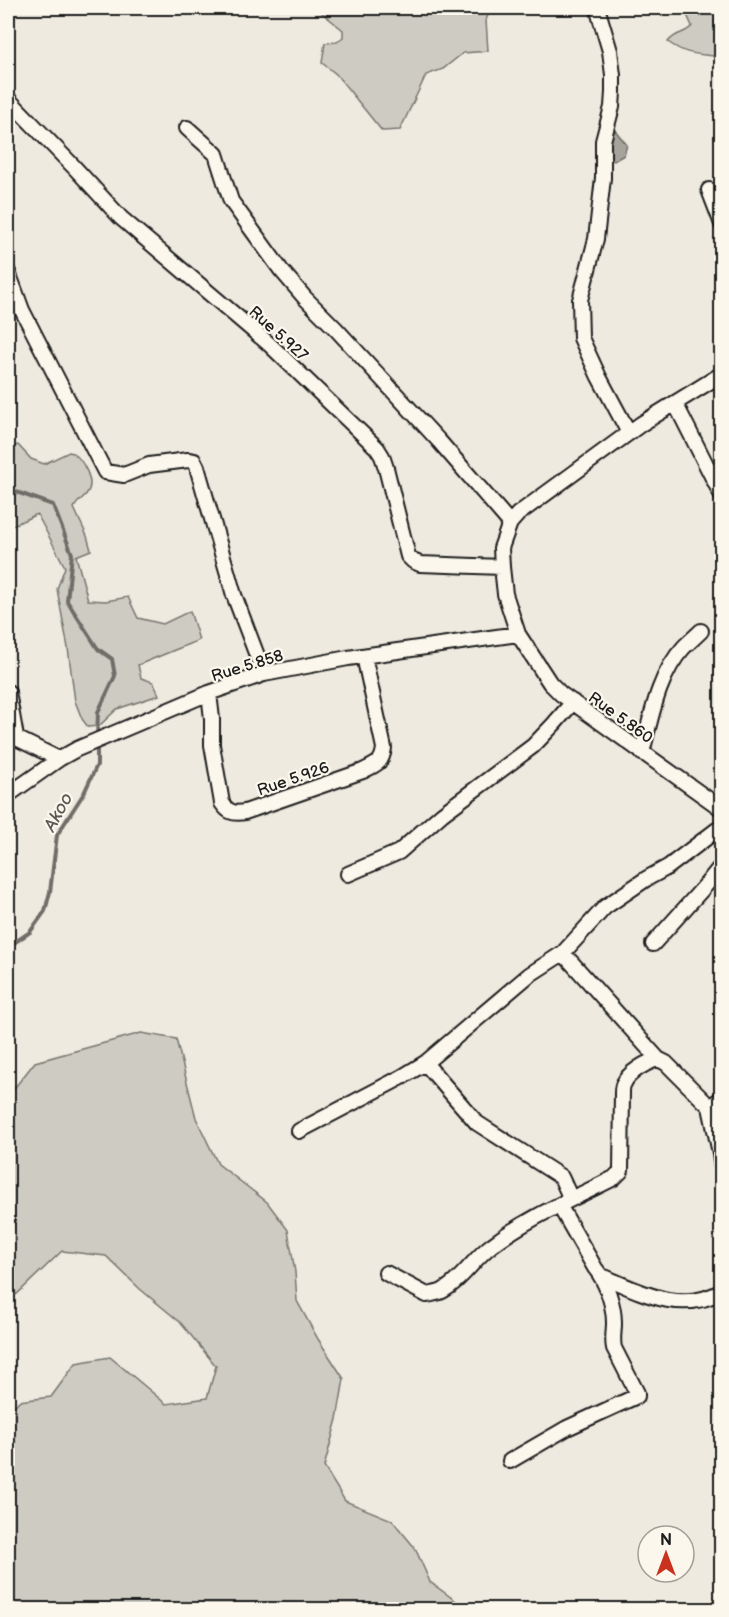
<svg xmlns="http://www.w3.org/2000/svg" width="729" height="1617" font-family="'Balsamiq Sans',sans-serif">
  <style>
    .green { fill: #ceccc2; stroke: #75746f; stroke-width: 1.5 }
    .water { fill: #a6a39d; stroke: #6f6d69; stroke-width: 1.5 }
    .lines { fill: none; stroke-linecap: round; stroke-linejoin: round }
    .stream { stroke: #6f6d69; stroke-width: 4 }
    .minor-casing { stroke: #1c1c1c; stroke-width: 18 }
    .minor { stroke: #fbf7ec; stroke-width: 14 }
    .labels { text-anchor: middle; stroke-width: 4.5; stroke-linejoin: round; paint-order: stroke }
    .street-label { font-size: 16px; fill: #1c1c1c; stroke: #fbf7ec }
    .water-label { font-size: 18px; font-style: italic; fill: #5a5956; stroke: #fbf7ec }
  </style>
  <rect width="100%" height="100%" fill="#eeeadf"/>
  <filter id="ink" filterUnits="userSpaceOnUse"><feTurbulence type="fractalNoise" baseFrequency=".0167" numOctaves="2"/><feDisplacementMap in="SourceGraphic" scale="12" xChannelSelector="R" yChannelSelector="G"/><feConvolveMatrix kernelMatrix="1 2 1 2 8 2 1 2 1" color-interpolation-filters="sRGB"/></filter>
  <g filter="url(#ink)">
    <path class="green" d="M 316,8 L 488,8 L 489,13 L 486,20 L 488,51 L 463,53 L 443,69 L 426,75 L 400,130 L 382,131 L 336,74 L 322,63 L 325,43 L 337,42 L 343,37 L 343,30 Z
      M 681,8 L 721,8 L 721,11 L 719,11 L 715,22 L 721,32 L 721,57 C 698,53 689,57 668,42 C 677,31 684,35 692,26 L 687,15 Z
      M 18,445 L 31,459 L 44,464 L 69,452 L 73,453 C 82,459 96,482 87,493 C 83,499 77,501 74,508 L 87,536 L 91,550 L 76,556 L 88,600 L 106,601 L 128,597 L 138,618 L 163,624 L 190,611 L 199,640 L 138,665 L 141,678 L 153,682 L 159,695 L 117,709 L 99,726 L 88,727 L 82,719 L 75,701 L 68,648 L 57,589 L 65,567 L 37,514 L 12,526 L 8,523 L 8,447 Z
      M 141,1033 L 176,1039 L 196,1118 L 218,1164 L 267,1202 L 288,1230 L 295,1272 L 297,1301 L 318,1339 L 344,1379 L 337,1419 L 324,1467 L 345,1501 L 392,1520 L 415,1548 L 430,1582 L 467,1609 L 8,1609 L 8,1413 L 19,1401 L 51,1397 L 76,1363 L 110,1357 L 166,1404 L 207,1398 L 216,1366 L 180,1322 L 140,1289 L 106,1256 L 62,1251 L 17,1294 L 8,1298 L 8,1096 L 35,1062 Z"/>
    <path class="water" d="M 614,129 L 627,145 L 624,155 L 614,161 L 604,156 L 606,138 Z"/>
    <g class="lines">
      <path class="stream" d="M 8,489 L 53,505 L 72,554 L 67,601 L 98,649 L 112,659 L 115,676 L 98,712 L 97,738
        M 8,947 L 30,932 L 45,911 L 50,892 L 57,835 L 84,793 L 97,765 L 97,746"/>
      <g class="minor-casing">
        <path id="minor" d="M 599,14 L 610,51 L 613,75 L 613,92 L 612,107 L 603,141 L 603,178 L 596,239 L 580,300 L 581,338 L 599,377 L 629,433
          M 8,99 L 74,167 L 121,218 L 269,344 L 377,448 L 382,456 L 386,468 L 408,556 L 413,561 L 420,564 L 502,567
          M 187,128 L 216,154 L 231,201 L 281,270 L 305,298 L 336,329 L 439,441 L 510,523
          M 709,190 L 722,224
          M 8,272 L 22,310 L 105,472 L 124,475 L 149,465 L 188,460 L 194,461 L 197,467 L 234,595 L 264,674
          M 722,374 L 641,424 L 518,514 L 510,523 L 501,548 L 502,567 L 505,594 L 518,634 L 550,683 L 561,694 L 722,809
          M 675,403 L 722,496
          M 8,692 L 16,737
          M 209,693 L 212,719 L 212,745 L 222,803 C 228,812 233,814 245,812 L 363,771 C 376,764 382,764 384,748 L 364,656
          M 8,734 L 59,759
          M 642,753 C 651,718 658,675 684,647 C 689,642 695,637 701,631
          M 8,795 L 59,759 L 77,749 L 209,693 L 264,674 L 348,658 L 518,634
          M 348,874 L 399,852 L 442,814 L 533,746 L 554,724 L 573,702
          M 653,944 L 705,886 L 722,865
          M 563,953 L 658,1059
          M 425,1063 L 477,1123 L 561,1177 L 571,1199
          M 710,1107 L 720,1153 L 722,1168
          M 299,1131 L 402,1077 L 425,1063 L 529,975 L 563,953 L 605,907 L 646,879 L 668,867 L 722,826
          M 386,1273 L 427,1295 C 432,1294 440,1293 444,1290 C 463,1279 474,1258 492,1245 C 529,1217 573,1199 614,1178 L 621,1171 L 622,1093 C 622,1090 622,1086 624,1083 C 629,1072 647,1062 658,1059 L 666,1063 L 710,1107 L 722,1098
          M 602,1276 C 640,1292 682,1315 722,1291
          M 510,1461 L 567,1428 L 637,1396 L 637,1393 L 614,1348 C 612,1339 614,1332 614,1323 C 614,1305 606,1281 595,1268 L 559,1205"/>
      </g>
      <use href="#minor" class="minor"/>
    </g>
  </g>
  <g class="labels">
    <g class="street-label">
      <text transform="translate(279 333) rotate(42)" y="6">Rue 5.927</text>
      <text transform="translate(247 665) rotate(-17)" y="6">Rue 5.858</text>
      <text transform="translate(621 717) rotate(36)" y="6">Rue 5.860</text>
      <text transform="translate(293 778) rotate(-19)" y="6">Rue 5.926</text>
    </g>
    <g class="water-label">
      <text transform="translate(58 812) rotate(-61)" y="6">Akoo</text>
    </g>
  </g>
  <rect width="729" height="1617" fill="none" stroke="#fbf7ec" stroke-width="30"/>
  <rect x="15" y="15" width="699" height="1587" fill="none" stroke="#1c1c1c" stroke-width="2" filter="url(#ink)"/>
  <g transform="translate(666 1554)"><circle r="28" fill="#fbf7ec" stroke="#a29f99" stroke-width="1.5"/>
  <path d="M0-4.5L10 22L0 15L-10 22Z" fill="#c8321e"/>
  <text y="-9" font-size="16" font-weight="bold" text-anchor="middle" fill="#1c1c1c">N</text>
  </g>
</svg>
